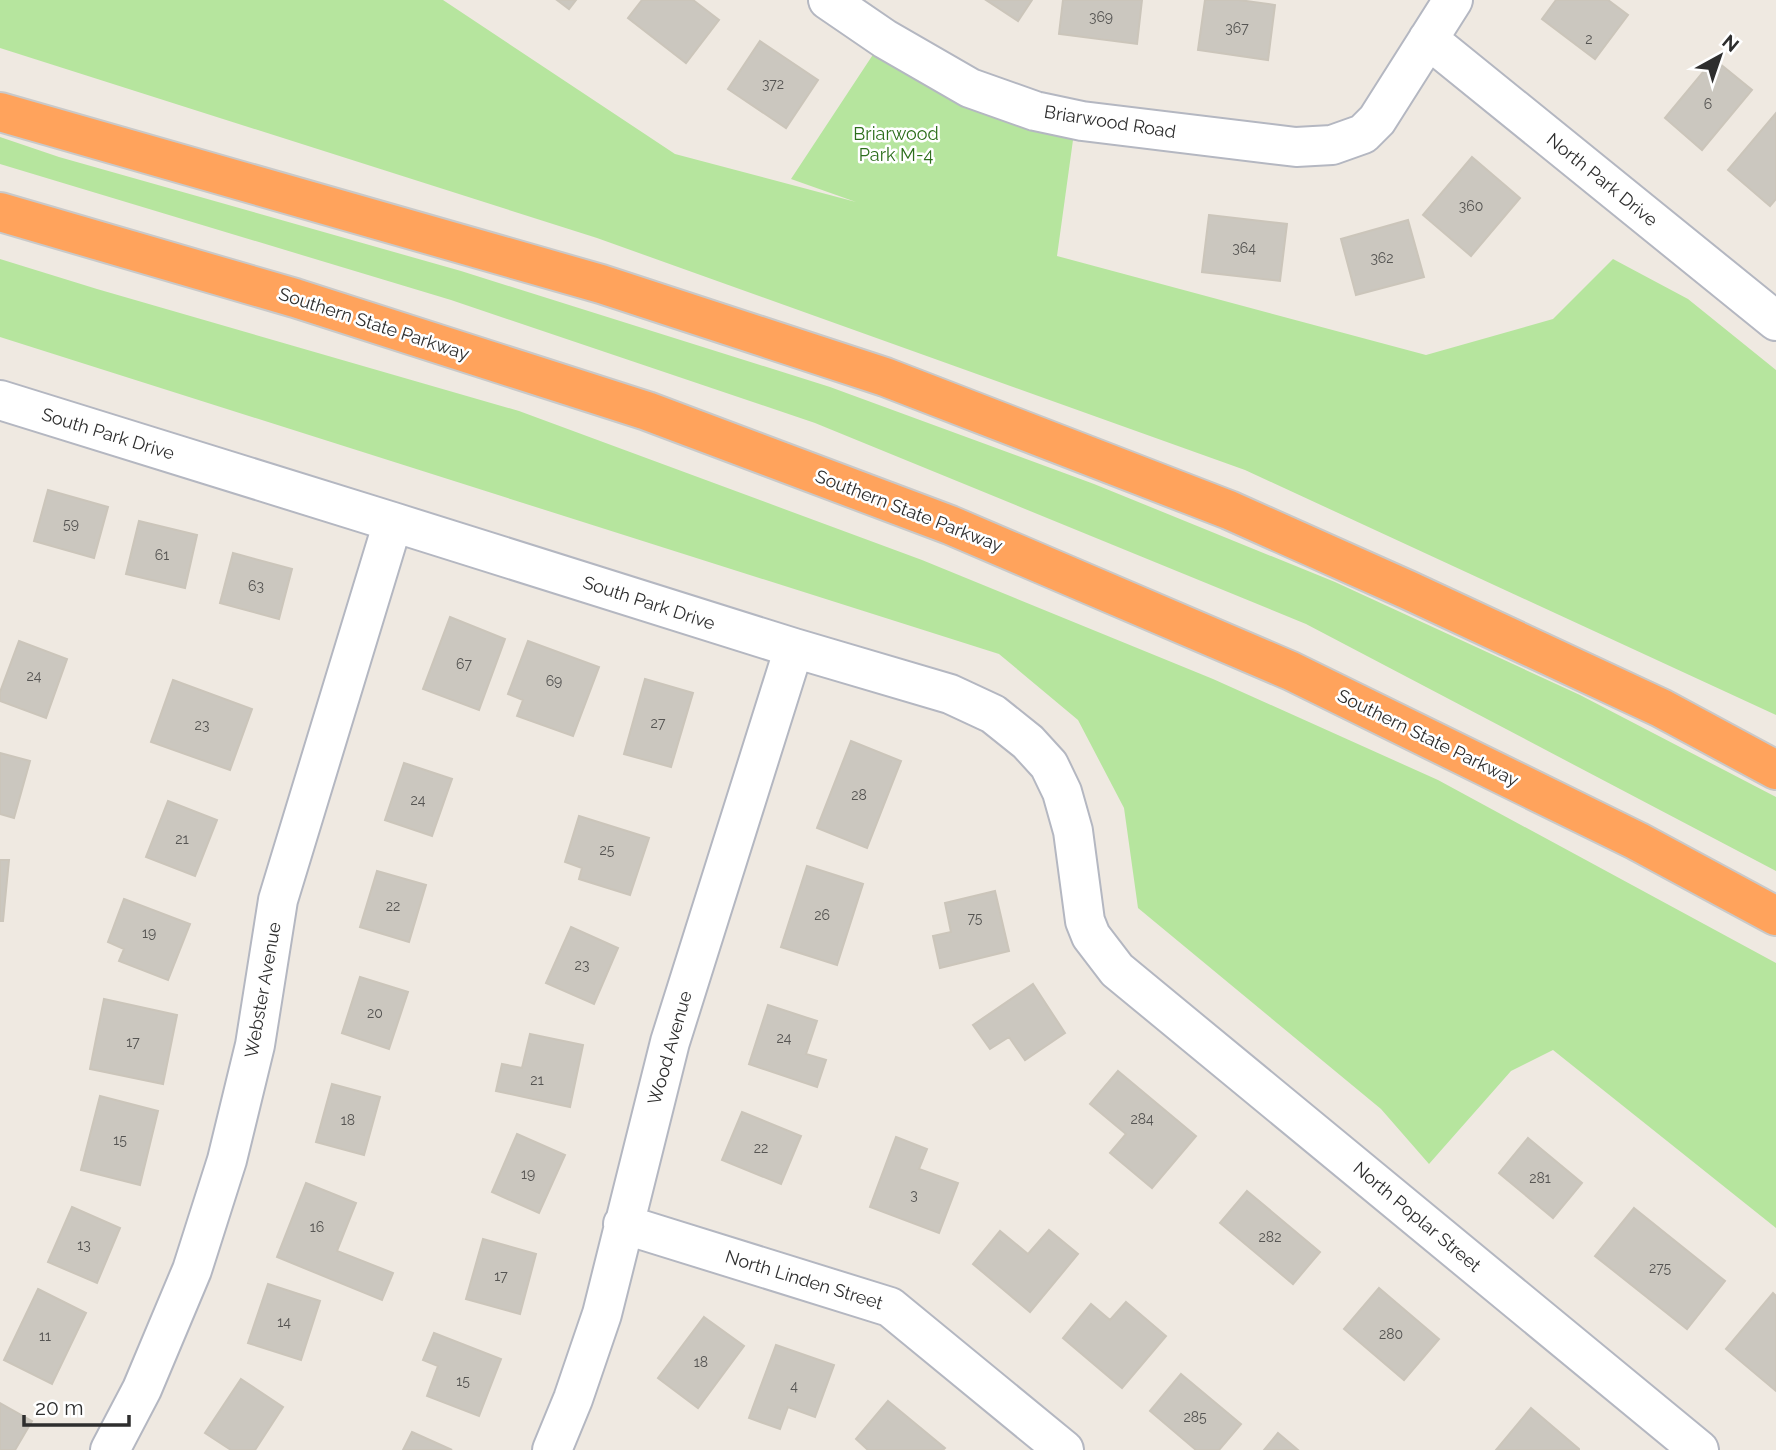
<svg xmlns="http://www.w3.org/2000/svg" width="1776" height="1450" font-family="Raleway,sans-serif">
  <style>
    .green { fill: #b6e59e }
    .building { fill: #cbc7bf; stroke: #cbc5ba; stroke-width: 2 }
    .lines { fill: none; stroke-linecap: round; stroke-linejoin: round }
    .minor-casing { stroke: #b4b7c1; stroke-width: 42 }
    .motorway-casing { stroke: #c9c9c9; stroke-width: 42 }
    .minor { stroke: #fff; stroke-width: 38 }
    .motorway { stroke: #ffa35c; stroke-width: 38 }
    .labels { text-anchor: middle; stroke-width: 5; stroke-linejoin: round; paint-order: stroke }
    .number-label { font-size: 14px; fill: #555452 }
    .street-label { font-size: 18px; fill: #2e2e2e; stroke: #fff }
    .park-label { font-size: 18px; fill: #2c6e1b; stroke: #fff }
  </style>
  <rect width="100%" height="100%" fill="#efe9e1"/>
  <path class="green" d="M 0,0 L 443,0 L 675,154 L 856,202 L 791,179 L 876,50 L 1009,120 L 1073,140 L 1057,256 L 1426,355 L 1553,319 L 1613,259 L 1688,299 L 1776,370 L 1776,715 L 1245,470 L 597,238 L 0,48 Z
    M 0,137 L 59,157 L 461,271 L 830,387 L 1094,484 L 1335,582 L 1580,695 L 1776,797 L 1776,871 L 1306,624 L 815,423 L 451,300 L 0,164 Z
    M 0,259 L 97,289 L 519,411 L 922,560 L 1213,679 L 1438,780 L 1776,963 L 1776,1228 L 1553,1050 L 1511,1071 L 1429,1164 L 1381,1109 L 1138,908 L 1124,808 L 1078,720 L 999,654 L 0,337 Z"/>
  <path class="building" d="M 557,0 L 576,0 L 569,9 Z
    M 642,0 L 693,0 L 719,20 L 686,63 L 628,18 Z
    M 986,0 L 1032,0 L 1018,21 Z
    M 1063,0 L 1142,0 L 1137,44 L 1059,34 Z
    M 1205,0 L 1239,0 L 1275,5 L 1268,60 L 1198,50 Z
    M 1556,0 L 1608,0 L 1628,15 L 1595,59 L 1542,19 Z
    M 760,41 L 818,80 L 786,128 L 728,89 Z
    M 1714,59 L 1752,90 L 1702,150 L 1665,118 Z
    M 1776,113 L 1776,199 L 1770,206 L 1728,170 Z
    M 1472,157 L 1520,198 L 1471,256 L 1423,215 Z
    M 1209,215 L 1287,224 L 1280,281 L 1202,272 Z
    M 1408,220 L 1424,277 L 1356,295 L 1341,239 Z
    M 48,490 L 108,507 L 94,558 L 34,541 Z
    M 139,521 L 197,535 L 185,588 L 126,574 Z
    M 233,553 L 292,569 L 279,619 L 220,603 Z
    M 450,617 L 505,639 L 479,710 L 423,689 Z
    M 19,641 L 67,659 L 46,718 L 0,701 L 0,692 Z
    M 528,641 L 599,667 L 573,736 L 517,716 L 523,700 L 508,694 Z
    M 645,679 L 693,693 L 671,767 L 624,754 Z
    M 173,680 L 252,709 L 230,770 L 151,742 Z
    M 851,741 L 901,761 L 867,848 L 817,828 Z
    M 0,753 L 30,761 L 14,818 L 0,814 Z
    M 404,763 L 452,779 L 432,836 L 385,820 Z
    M 168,801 L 217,820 L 195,876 L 146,857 Z
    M 579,816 L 649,838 L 630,895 L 579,879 L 582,868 L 565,862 Z
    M 0,860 L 9,860 L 3,921 L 0,921 Z
    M 807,866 L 863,884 L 837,965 L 781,947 Z
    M 377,871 L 426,885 L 409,942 L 360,927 Z
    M 995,891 L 1009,951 L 940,968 L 933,936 L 951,932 L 945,903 Z
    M 124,899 L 190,924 L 168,980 L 119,961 L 124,949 L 108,942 Z
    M 571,927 L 618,948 L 594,1004 L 546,983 Z
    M 360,977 L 408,992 L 389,1049 L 342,1033 Z
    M 1033,984 L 1065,1033 L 1025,1060 L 1009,1037 L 990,1049 L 973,1025 Z
    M 104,999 L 177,1015 L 163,1084 L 90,1069 Z
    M 768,1005 L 817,1021 L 806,1054 L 826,1060 L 817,1087 L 749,1064 Z
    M 530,1034 L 583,1045 L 570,1107 L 496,1091 L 502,1064 L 522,1068 Z
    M 1118,1071 L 1196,1136 L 1152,1188 L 1110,1153 L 1126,1134 L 1090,1104 Z
    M 332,1084 L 380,1097 L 364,1155 L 316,1142 Z
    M 100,1096 L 158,1111 L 140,1185 L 81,1170 Z
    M 742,1112 L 801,1136 L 781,1184 L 722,1160 Z
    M 517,1134 L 565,1155 L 539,1213 L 492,1192 Z
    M 896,1137 L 927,1149 L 919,1169 L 958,1183 L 939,1233 L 870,1207 Z
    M 1528,1138 L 1582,1183 L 1553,1218 L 1499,1173 Z
    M 306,1183 L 356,1203 L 337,1251 L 393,1273 L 382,1300 L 277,1257 Z
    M 1247,1191 L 1320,1252 L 1293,1284 L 1220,1223 Z
    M 72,1207 L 120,1228 L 97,1283 L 48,1262 Z
    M 1634,1208 L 1725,1281 L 1687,1329 L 1595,1256 Z
    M 1049,1230 L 1078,1254 L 1030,1312 L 973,1264 L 1000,1231 L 1028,1254 Z
    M 483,1239 L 536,1254 L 520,1314 L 466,1299 Z
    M 268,1284 L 320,1301 L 301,1360 L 248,1343 Z
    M 1379,1288 L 1439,1339 L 1404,1380 L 1344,1329 Z
    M 38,1289 L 86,1313 L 52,1384 L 4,1360 Z
    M 1773,1293 L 1776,1296 L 1776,1391 L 1726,1349 Z
    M 1126,1302 L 1166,1336 L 1122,1388 L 1063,1338 L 1091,1304 L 1110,1320 Z
    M 704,1317 L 744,1346 L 698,1408 L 658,1378 Z
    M 434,1333 L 501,1359 L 479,1416 L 427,1396 L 438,1366 L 423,1360 Z
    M 776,1345 L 834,1365 L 815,1417 L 788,1407 L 780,1429 L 749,1418 Z
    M 1181,1374 L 1241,1424 L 1219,1450 L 1196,1450 L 1150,1411 Z
    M 241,1379 L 283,1407 L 255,1450 L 231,1450 L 205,1433 Z
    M 888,1401 L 945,1448 L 943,1450 L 868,1450 L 856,1439 Z
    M 0,1403 L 32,1421 L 15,1450 L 0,1450 Z
    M 1531,1408 L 1579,1449 L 1579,1450 L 1496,1450 Z
    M 412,1432 L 452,1450 L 403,1450 Z
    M 1278,1433 L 1298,1450 L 1264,1450 Z"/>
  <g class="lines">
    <g class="minor-casing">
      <path id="minor" d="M 828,0 L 885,39 L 970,88 L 1035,111 L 1082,121 L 1296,147 L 1332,145 L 1363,134 L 1377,120 L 1453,0
        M 1428,39 L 1776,321
        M 0,400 L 393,522 L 794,648 L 950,694 L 993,714 L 1028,742 L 1049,765 L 1062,792 L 1073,831 L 1085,921 L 1091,936 L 1117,970 L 1699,1450
        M 623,1224 L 890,1307 L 1064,1450
        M 110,1450 L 142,1389 L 192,1270 L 227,1160 L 255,1045 L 278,900 L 393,522
        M 552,1450 L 573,1399 L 602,1314 L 670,1042 L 794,648"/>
    </g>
    <g class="motorway-casing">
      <path id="motorway" d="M 0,112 L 601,284 L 885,377 L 1229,510 L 1408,590 L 1661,708 L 1776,770
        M 0,212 L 295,298 L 647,411 L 950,525 L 1291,671 L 1637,841 L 1776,916"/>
    </g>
    <use href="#minor" class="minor"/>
    <use href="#motorway" class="motorway"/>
  </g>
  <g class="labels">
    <g class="number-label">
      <text x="1101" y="22">369</text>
      <text x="1237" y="33">367</text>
      <text x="1589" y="44">2</text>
      <text x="773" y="89">372</text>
      <text x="1708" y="109">6</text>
      <text x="1471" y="211">360</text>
      <text x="1244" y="253">364</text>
      <text x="1382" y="263">362</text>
      <text x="71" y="529">59</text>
      <text x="162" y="560">61</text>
      <text x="256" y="591">63</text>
      <text x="464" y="669">67</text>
      <text x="34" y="681">24</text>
      <text x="554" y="686">69</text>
      <text x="658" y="728">27</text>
      <text x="202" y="730">23</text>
      <text x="859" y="800">28</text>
      <text x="418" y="805">24</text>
      <text x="182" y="844">21</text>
      <text x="607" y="855">25</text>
      <text x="393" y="911">22</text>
      <text x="822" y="920">26</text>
      <text x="975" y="923">75</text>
      <text x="149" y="938">19</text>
      <text x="582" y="970">23</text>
      <text x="375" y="1018">20</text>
      <text x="784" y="1043">24</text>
      <text x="133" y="1047">17</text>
      <text x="537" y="1085">21</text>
      <text x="1142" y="1124">284</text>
      <text x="348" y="1125">18</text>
      <text x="120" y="1145">15</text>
      <text x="761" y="1153">22</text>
      <text x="528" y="1179">19</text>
      <text x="1540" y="1183">281</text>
      <text x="914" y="1200">3</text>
      <text x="317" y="1232">16</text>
      <text x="1270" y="1242">282</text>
      <text x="84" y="1250">13</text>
      <text x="1660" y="1273">275</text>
      <text x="501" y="1281">17</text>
      <text x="284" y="1327">14</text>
      <text x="1391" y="1339">280</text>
      <text x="45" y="1341">11</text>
      <text x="701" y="1367">18</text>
      <text x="463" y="1386">15</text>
      <text x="794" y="1391">4</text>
      <text x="1195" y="1422">285</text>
    </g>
    <g class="street-label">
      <text transform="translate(1110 122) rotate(9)" y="6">Briarwood Road</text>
      <text transform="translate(1602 180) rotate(39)" y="6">North Park Drive</text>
      <text transform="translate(374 324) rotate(18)" y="6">Southern State Parkway</text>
      <text transform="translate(108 434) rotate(17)" y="6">South Park Drive</text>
      <text transform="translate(909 511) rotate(21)" y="6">Southern State Parkway</text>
      <text transform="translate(649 603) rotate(18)" y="6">South Park Drive</text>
      <text transform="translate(1428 738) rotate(26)" y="6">Southern State Parkway</text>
      <text transform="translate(263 990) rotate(-80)" y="6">Webster Avenue</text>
      <text transform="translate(670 1048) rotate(-74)" y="6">Wood Avenue</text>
      <text transform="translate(1417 1217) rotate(40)" y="6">North Poplar Street</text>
      <text transform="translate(804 1280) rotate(17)" y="6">North Linden Street</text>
    </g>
    <g class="park-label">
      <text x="896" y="140">Briarwood<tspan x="896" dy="21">Park M-4</tspan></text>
    </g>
  </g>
  <g transform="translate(1720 56) rotate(40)" stroke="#ffffff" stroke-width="5" paint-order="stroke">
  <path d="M0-5L12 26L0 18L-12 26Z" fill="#2e2e2e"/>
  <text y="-10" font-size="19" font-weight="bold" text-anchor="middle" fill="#2e2e2e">N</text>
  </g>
  <path d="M24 1415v10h105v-10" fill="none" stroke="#2e2e2e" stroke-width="3.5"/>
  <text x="35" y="1415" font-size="21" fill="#2e2e2e" stroke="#ffffff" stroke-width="5" paint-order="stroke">20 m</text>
</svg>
